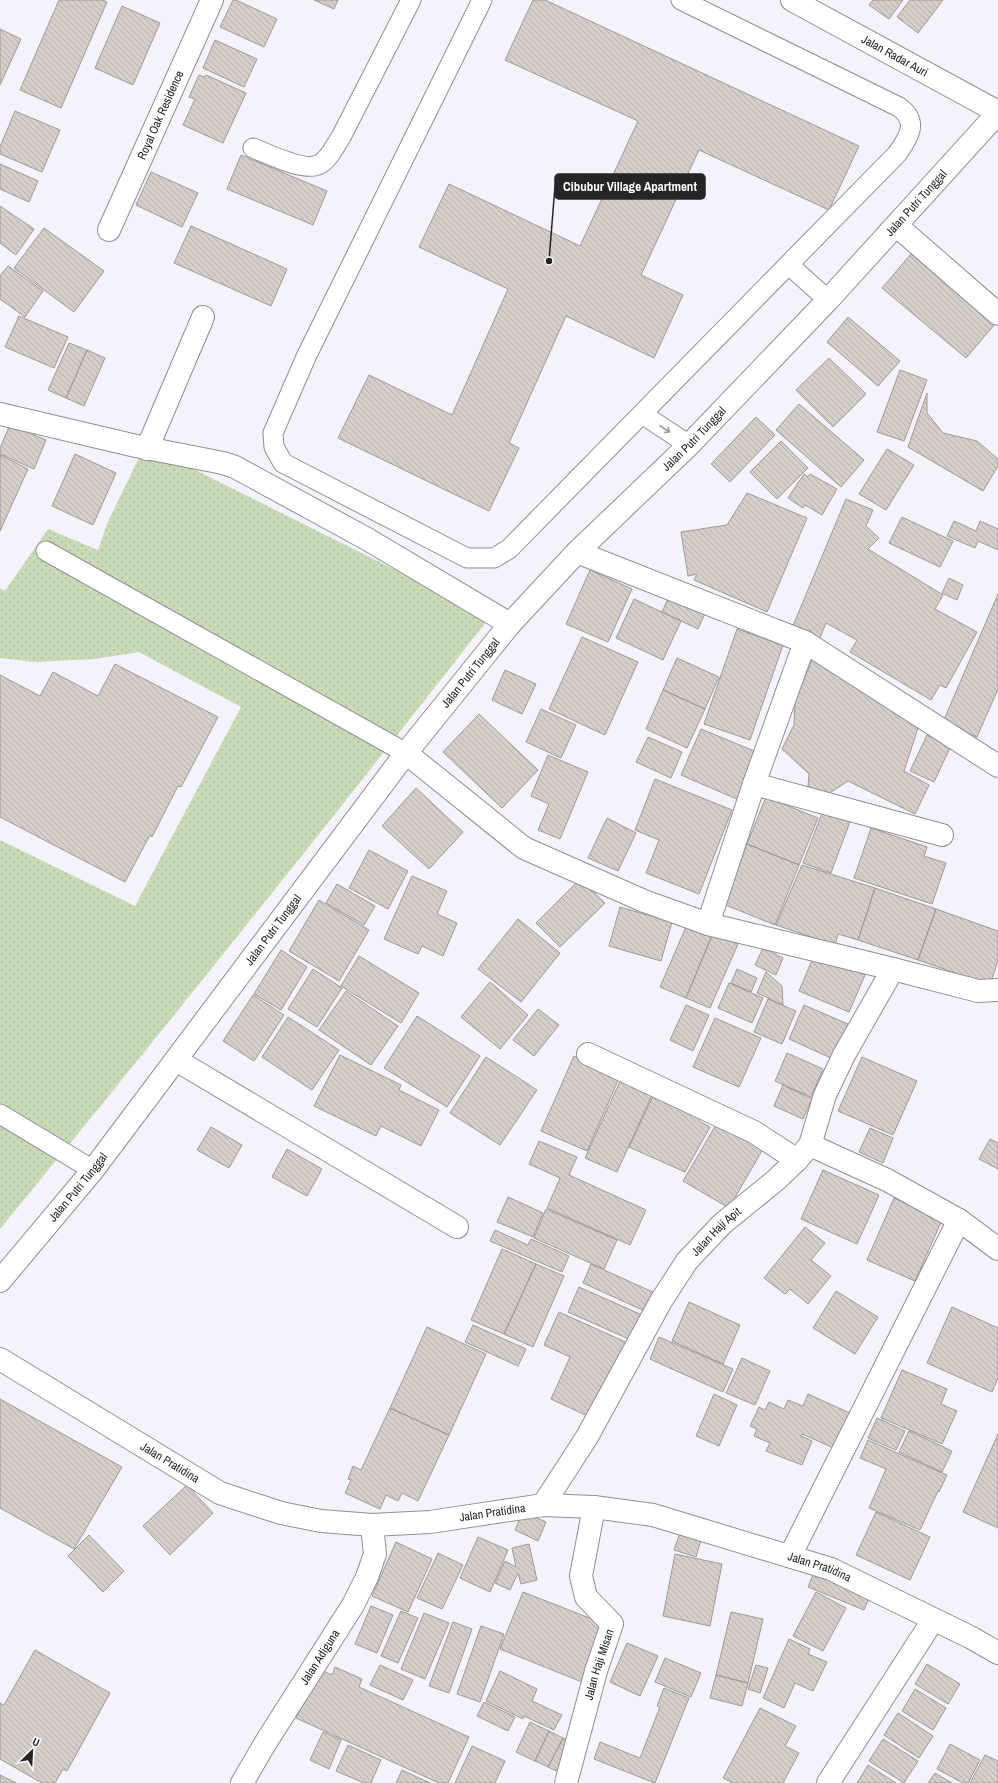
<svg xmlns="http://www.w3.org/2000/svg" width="998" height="1783" font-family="'Archivo Narrow',sans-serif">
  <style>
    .garden { fill: url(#garden-dots) }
    .building { fill: url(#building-back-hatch); stroke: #a09994 }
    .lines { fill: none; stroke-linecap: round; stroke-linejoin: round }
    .lane-casing { stroke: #8f8d95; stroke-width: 21 }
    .street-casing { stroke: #8f8d95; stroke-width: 24 }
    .secondary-casing { stroke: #8f8d95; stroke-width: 24 }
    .lane { stroke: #fff; stroke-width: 19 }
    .street { stroke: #fff; stroke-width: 22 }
    .secondary { stroke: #fff; stroke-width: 22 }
    .oneway { stroke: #9d9c9e }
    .labels { text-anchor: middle; stroke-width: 3; stroke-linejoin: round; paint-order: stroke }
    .street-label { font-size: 12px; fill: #252427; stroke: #fff }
    .leader { fill: none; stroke: #252427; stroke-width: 1.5 }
    .callout-dot { fill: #252427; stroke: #fff; stroke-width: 1.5 }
    .callout { fill: #252427; stroke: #252427; stroke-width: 1.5 }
    .callout-label { font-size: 13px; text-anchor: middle; font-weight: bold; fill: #fff }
  </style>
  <defs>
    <pattern id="garden-dots" width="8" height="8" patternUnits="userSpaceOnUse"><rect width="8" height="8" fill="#c9dbb6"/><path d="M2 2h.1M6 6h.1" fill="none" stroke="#acbc9c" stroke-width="1.8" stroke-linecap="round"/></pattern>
    <pattern id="building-back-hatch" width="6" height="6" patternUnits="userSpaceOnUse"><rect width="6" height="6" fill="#d5cec9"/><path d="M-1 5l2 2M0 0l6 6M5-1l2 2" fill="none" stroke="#b7b1ad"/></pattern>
  </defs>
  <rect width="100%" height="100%" fill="#f4f2fa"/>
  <path class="garden" d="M 145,445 L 490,617 C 329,823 166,1027 0,1229 L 0,840 L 135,906 L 241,707 L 139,652 L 94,659 L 34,662 L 0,658 L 0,588 L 5,591 L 48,529 L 98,550 L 107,524 Z"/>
  <path class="building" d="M 59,0 L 103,0 L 107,2 L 61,108 L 20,90 Z
    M 233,0 L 236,0 L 277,19 L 264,47 L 220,27 Z
    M 314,0 L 338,0 L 334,9 Z
    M 533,0 L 545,0 L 859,146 L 829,210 L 699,150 L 641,275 L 683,295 L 654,358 L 566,316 L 509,443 L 519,448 L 489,511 L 338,438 L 369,375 L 452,415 L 508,289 L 419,247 L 449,184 L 580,246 L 638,121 L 505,60 Z
    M 873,0 L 903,0 L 889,19 L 869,5 Z
    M 910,0 L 943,0 L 918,33 L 897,17 Z
    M 122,6 L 160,23 L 133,85 L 95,68 Z
    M 0,29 L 21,39 L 0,85 Z
    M 215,40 L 257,59 L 244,87 L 203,68 Z
    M 199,75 L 204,77 L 206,75 L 246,93 L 223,143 L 183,125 L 195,99 L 189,97 Z
    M 15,111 L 60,130 L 42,172 L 0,154 L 0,147 Z
    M 241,155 L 327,191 L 313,225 L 227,189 Z
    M 0,164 L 38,181 L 29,202 L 0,189 Z
    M 151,172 L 198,193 L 182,227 L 136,205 Z
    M 0,206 L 34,229 L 16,255 L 0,243 Z
    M 191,226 L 287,269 L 271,306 L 174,263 Z
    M 44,228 L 104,271 L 74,312 L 14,268 Z
    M 911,254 L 995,324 L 966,358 L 882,288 Z
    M 8,266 L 43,291 L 25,317 L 0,299 L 0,276 Z
    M 19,316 L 68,337 L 54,368 L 5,347 Z
    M 848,317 L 900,361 L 878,386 L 827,342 Z
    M 69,343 L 87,350 L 66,398 L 48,390 Z
    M 87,350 L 105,358 L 84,406 L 66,398 Z
    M 829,358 L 866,394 L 833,427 L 796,390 Z
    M 900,370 L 927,380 L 904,441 L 877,432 Z
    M 927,393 L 927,413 L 943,433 L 977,441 L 998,459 L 998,466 L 983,491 L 908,447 Z
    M 799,404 L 864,460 L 841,487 L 776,430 Z
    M 756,417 L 775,435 L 730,482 L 711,464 Z
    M 10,425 L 46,440 L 34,469 L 0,454 L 0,448 Z
    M 781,441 L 808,468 L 777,499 L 750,472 Z
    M 887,449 L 914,465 L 886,510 L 859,494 Z
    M 75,454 L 116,473 L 93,525 L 52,506 Z
    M 0,455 L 28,469 L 0,531 Z
    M 804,474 L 808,477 L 810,474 L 837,489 L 822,515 L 805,505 L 803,508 L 788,498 Z
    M 747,493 L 807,518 L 767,612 L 694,580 L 697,574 L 688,576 L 681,532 L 727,525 Z
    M 846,499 L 873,510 L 866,526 L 879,538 L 868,549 L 943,595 L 935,609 L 977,632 L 946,688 L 940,685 L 931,700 L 850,652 L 857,640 L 826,623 L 819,640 L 792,628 Z
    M 902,517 L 953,541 L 940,567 L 889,543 Z
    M 954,521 L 976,531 L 980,521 L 998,529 L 998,550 L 978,541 L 975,548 L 947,536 Z
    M 590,570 L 632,589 L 608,642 L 566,624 Z
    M 949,578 L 963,585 L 957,600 L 942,593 Z
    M 670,594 L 706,611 L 698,629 L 662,612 Z
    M 998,594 L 998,689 L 977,737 L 943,722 Z
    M 634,599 L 681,621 L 663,660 L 616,638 Z
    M 737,629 L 783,645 L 750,740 L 704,724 Z
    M 582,637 L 638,662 L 605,735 L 549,709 Z
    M 814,655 L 920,722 L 904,771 L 929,785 L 915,814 L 848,781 L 828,794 L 808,787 L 809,774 L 782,749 L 794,725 L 795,701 Z
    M 677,658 L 719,677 L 705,709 L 663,690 Z
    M 115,664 L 218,717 L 181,787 L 178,786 L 152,837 L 150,835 L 125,882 L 0,817 L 0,675 L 40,696 L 53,672 L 98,696 Z
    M 505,670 L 536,684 L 522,714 L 492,700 Z
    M 663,690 L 705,709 L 687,748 L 646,729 Z
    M 541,709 L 576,725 L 561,758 L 526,742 Z
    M 479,714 L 538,770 L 502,808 L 443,752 Z
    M 701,729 L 759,753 L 739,800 L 681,775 Z
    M 927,735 L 951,746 L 934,782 L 910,771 Z
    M 648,737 L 682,752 L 671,778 L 636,762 Z
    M 548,755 L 588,772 L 560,839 L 538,830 L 549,804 L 531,796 Z
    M 655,779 L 732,810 L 699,894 L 646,873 L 659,840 L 635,830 Z
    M 416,788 L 463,832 L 429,869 L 382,826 Z
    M 766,797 L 818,818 L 799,865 L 747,844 Z
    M 824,808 L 851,819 L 831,873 L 803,863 Z
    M 607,818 L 636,833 L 618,871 L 588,858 Z
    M 871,828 L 927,847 L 924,856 L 946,863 L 932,904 L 854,878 Z
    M 747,844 L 799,865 L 775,925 L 723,904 Z
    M 369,850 L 408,871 L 388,909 L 349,888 Z
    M 802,865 L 875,888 L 858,940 L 838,934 L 835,945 L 776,925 Z
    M 412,876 L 447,891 L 437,914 L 457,923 L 443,956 L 422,946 L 418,954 L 384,939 Z
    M 580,879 L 605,903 L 560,947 L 536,923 Z
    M 337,884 L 375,906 L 364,925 L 326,903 Z
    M 875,888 L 936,909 L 918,960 L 858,940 Z
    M 319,900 L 369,930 L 339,981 L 289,951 Z
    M 620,907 L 672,922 L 661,961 L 609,946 Z
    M 936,909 L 998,931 L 998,960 L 990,985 L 918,960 Z
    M 518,919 L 560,953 L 521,1002 L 478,969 Z
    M 688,922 L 713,933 L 686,998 L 660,987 Z
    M 713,933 L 738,944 L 710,1008 L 686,998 Z
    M 763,948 L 783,958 L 776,975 L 755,965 Z
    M 281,950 L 307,967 L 281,1010 L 254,994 Z
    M 815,953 L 865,975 L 849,1012 L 799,991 Z
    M 359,956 L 419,993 L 401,1023 L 341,986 Z
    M 313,969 L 342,988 L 317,1027 L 288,1009 Z
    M 737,969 L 757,978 L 751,992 L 731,983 Z
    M 766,972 L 782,986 L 783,1005 L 757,993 Z
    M 490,982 L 528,1015 L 500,1049 L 461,1017 Z
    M 729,983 L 763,998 L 752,1023 L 718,1008 Z
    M 346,991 L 398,1026 L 371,1065 L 319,1030 Z
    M 253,995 L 284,1015 L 254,1061 L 223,1041 Z
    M 768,999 L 796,1011 L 782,1044 L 754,1032 Z
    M 686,1005 L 709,1015 L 693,1051 L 670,1040 Z
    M 804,1005 L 848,1024 L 833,1059 L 789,1039 Z
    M 538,1009 L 559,1025 L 534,1056 L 513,1040 Z
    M 417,1016 L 480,1056 L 447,1107 L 384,1068 Z
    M 288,1017 L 339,1050 L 312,1090 L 262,1057 Z
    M 715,1018 L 761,1038 L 739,1087 L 693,1067 Z
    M 787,1053 L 823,1069 L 811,1097 L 775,1081 Z
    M 340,1055 L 401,1085 L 399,1090 L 439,1110 L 421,1146 L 381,1126 L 376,1136 L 314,1106 Z
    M 574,1056 L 620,1076 L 587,1151 L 541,1131 Z
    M 486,1057 L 537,1090 L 500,1145 L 450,1113 Z
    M 862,1057 L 917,1081 L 893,1135 L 838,1111 Z
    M 621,1079 L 653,1093 L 617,1172 L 585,1158 Z
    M 783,1085 L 812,1099 L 803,1119 L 774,1106 Z
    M 655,1092 L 702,1114 L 699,1121 L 710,1127 L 685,1172 L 629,1147 Z
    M 717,1123 L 763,1149 L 729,1208 L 683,1181 Z
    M 211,1127 L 242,1145 L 229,1168 L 197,1150 Z
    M 870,1128 L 893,1138 L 883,1163 L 859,1152 Z
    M 990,1139 L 998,1143 L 998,1169 L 979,1159 Z
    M 539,1141 L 577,1157 L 569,1175 L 646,1210 L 630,1245 L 547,1208 L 560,1178 L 529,1164 Z
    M 287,1149 L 322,1169 L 307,1196 L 272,1177 Z
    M 823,1170 L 879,1195 L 857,1244 L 801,1219 Z
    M 508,1197 L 543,1213 L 533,1237 L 497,1222 Z
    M 894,1198 L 942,1220 L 915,1281 L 867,1260 Z
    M 546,1209 L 617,1240 L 604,1269 L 534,1238 Z
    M 805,1227 L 825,1243 L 811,1260 L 831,1276 L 808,1304 L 790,1289 L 785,1294 L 764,1278 Z
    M 495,1230 L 528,1245 L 531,1239 L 569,1256 L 562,1272 L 490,1241 Z
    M 502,1249 L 536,1264 L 504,1334 L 471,1320 Z
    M 536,1264 L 564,1276 L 533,1347 L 504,1334 Z
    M 591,1264 L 657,1294 L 649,1313 L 583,1283 Z
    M 579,1287 L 642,1315 L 631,1340 L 568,1312 Z
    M 836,1291 L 878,1317 L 855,1354 L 813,1328 Z
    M 689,1302 L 740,1325 L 723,1364 L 672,1341 Z
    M 952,1307 L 998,1328 L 998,1378 L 992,1392 L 927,1363 Z
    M 559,1312 L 630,1344 L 594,1419 L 551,1399 L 570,1357 L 544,1345 Z
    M 473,1325 L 526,1349 L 518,1366 L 465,1342 Z
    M 427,1327 L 486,1354 L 449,1435 L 390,1408 Z
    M 659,1337 L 733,1369 L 723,1392 L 650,1359 Z
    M 742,1358 L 770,1371 L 755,1405 L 726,1393 Z
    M 902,1370 L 947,1389 L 941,1404 L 957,1411 L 942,1444 L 881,1418 Z
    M 714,1394 L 737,1405 L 719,1446 L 696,1436 Z
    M 808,1394 L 852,1414 L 836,1449 L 802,1434 L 801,1436 L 812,1441 L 802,1465 L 766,1451 L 770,1443 L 754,1436 L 757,1429 L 750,1426 L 759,1407 L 765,1410 L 769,1402 L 784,1409 L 788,1400 L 803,1406 Z
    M 0,1399 L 122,1467 L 74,1549 L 0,1508 Z
    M 390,1408 L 449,1435 L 418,1501 L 402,1493 L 398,1501 L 386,1495 L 380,1509 L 345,1493 L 351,1480 L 348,1479 L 353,1466 L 361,1470 Z
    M 877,1418 L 905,1431 L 896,1450 L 868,1438 Z
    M 909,1431 L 952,1451 L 942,1472 L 899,1452 Z
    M 998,1434 L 998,1528 L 963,1512 Z
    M 868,1440 L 947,1475 L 939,1492 L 938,1491 L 920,1530 L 869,1508 L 886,1469 L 860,1458 Z
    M 187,1485 L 213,1513 L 170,1555 L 143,1526 Z
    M 523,1512 L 546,1522 L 538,1541 L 515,1530 Z
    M 876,1512 L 930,1537 L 910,1580 L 856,1555 Z
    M 680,1533 L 701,1540 L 696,1557 L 674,1550 Z
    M 89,1535 L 124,1571 L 103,1592 L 68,1556 Z
    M 478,1537 L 508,1550 L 490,1592 L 460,1578 Z
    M 396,1542 L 432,1559 L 408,1612 L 372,1596 Z
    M 529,1544 L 537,1580 L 521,1584 L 518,1573 L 510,1590 L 495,1583 L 505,1561 L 516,1567 L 512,1548 Z
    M 438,1553 L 463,1565 L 442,1609 L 417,1598 Z
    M 675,1554 L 722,1564 L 710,1626 L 663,1616 Z
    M 815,1570 L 871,1593 L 864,1610 L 808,1587 Z
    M 523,1592 L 610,1626 L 587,1684 L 500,1649 Z
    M 816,1592 L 846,1608 L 823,1651 L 793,1636 Z
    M 371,1606 L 393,1615 L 377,1653 L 355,1644 Z
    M 401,1611 L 418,1618 L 398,1663 L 381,1656 Z
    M 731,1612 L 763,1619 L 748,1683 L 716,1675 Z
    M 424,1613 L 449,1623 L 425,1679 L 401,1669 Z
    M 453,1622 L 472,1629 L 449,1693 L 429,1686 Z
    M 481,1626 L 504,1634 L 480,1702 L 457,1694 Z
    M 789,1639 L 810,1649 L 808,1654 L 827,1662 L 813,1691 L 795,1683 L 784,1708 L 763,1698 Z
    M 627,1643 L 658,1656 L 640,1696 L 610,1682 Z
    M 35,1650 L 110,1693 L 67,1771 L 63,1769 L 55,1783 L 42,1783 L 0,1759 L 0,1703 L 4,1705 Z
    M 665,1658 L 701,1673 L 691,1697 L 655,1682 Z
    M 927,1664 L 960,1684 L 948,1704 L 915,1684 Z
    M 380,1665 L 413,1680 L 403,1700 L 370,1685 Z
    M 756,1665 L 768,1668 L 760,1693 L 748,1689 Z
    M 335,1667 L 362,1679 L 359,1687 L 469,1737 L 448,1783 L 439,1783 L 296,1718 L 318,1669 L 332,1675 Z
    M 500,1671 L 537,1689 L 532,1701 L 562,1715 L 554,1730 L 524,1716 L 523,1719 L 486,1701 Z
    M 716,1675 L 748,1683 L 742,1706 L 710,1698 Z
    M 664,1688 L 689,1698 L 655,1783 L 594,1759 L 600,1742 L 640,1758 L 660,1707 L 657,1706 Z
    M 915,1689 L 946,1708 L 933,1730 L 902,1711 Z
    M 484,1702 L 515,1717 L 508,1731 L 477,1716 Z
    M 760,1708 L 796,1726 L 785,1746 L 799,1753 L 783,1783 L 733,1783 L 723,1778 Z
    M 898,1713 L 933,1736 L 919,1758 L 884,1735 Z
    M 530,1722 L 549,1731 L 535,1761 L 516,1752 Z
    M 549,1731 L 563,1738 L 548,1767 L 535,1761 Z
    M 323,1732 L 341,1740 L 329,1769 L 310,1760 Z
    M 563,1738 L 574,1743 L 561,1773 L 548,1767 Z
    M 883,1739 L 918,1761 L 904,1783 L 869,1761 Z
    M 950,1744 L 980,1760 L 968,1783 L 963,1783 L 937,1769 Z
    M 348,1745 L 381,1760 L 371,1783 L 364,1783 L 336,1771 Z
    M 472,1746 L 505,1761 L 495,1783 L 455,1783 Z
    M 985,1755 L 998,1761 L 998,1783 L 970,1783 Z
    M 868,1765 L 896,1783 L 857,1783 Z
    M 402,1770 L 430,1783 L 396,1783 Z
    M 935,1773 L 952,1783 L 928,1783 Z
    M 0,1775 L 16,1783 L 0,1783 Z"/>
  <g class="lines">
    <g class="lane-casing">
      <path id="lane" d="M 482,0 L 306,357 L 273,433 L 274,447 L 283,463 L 467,558 L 494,558 L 509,549 L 897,154 C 908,138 920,122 899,107 L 681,0
        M 253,148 C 269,154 305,173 320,164 C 329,159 335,146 341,137 L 411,0
        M 789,265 L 828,300
        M 642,414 L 689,445
        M 46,551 L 406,753
        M 0,1114 L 93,1170"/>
    </g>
    <g class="street-casing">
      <g id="street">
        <path d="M 897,226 L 998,314"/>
        <path id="s1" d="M 109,230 L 212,0"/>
        <path d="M 0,414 L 136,446 L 223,463 L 235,467 L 367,539 L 510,624"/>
        <path d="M 147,449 L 203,317"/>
        <path d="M 577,552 L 805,642 L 998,766"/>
        <path d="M 406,753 L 524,848 L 644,901 L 708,924 L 893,969 L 978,991 L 998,990"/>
        <path d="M 754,784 L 942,835"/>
        <path d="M 708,924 L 754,784 L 805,642"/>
        <path d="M 588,1054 L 754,1132 L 797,1160"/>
        <path d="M 176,1060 L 457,1227"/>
        <path d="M 810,1145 L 887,1180 L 959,1220 L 998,1249"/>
        <path id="s2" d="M 0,1359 L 220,1493 L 281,1513 L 321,1521 L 372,1525 L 430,1522 L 543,1505 L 594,1507 L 653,1515 L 831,1569 L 972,1638 L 998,1653"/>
        <path id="s3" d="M 543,1505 L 587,1437 L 661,1301 L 687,1261 L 722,1224 L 776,1180 L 797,1160 L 810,1145 L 825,1095 L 844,1055 L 893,969"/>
        <path d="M 790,1556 L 959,1220"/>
        <path id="s4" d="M 242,1783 L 266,1742 L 353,1605 L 367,1577 L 375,1554 L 372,1525"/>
        <path id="s5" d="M 566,1783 L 596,1671 L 612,1624 L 586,1597 L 581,1576 L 594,1507"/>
        <path d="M 828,1783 L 933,1620"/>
      </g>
    </g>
    <g class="secondary-casing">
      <g id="secondary">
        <path id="s6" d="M 792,0 L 998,112"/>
        <path id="s7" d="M 0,1281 L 93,1170 L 406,753 L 510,624 L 577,552 L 689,445 L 828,300 L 998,113"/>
      </g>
    </g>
    <use href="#lane" class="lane"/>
    <use href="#street" class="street"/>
    <use href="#secondary" class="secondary"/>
  </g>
  <defs><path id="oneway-shaft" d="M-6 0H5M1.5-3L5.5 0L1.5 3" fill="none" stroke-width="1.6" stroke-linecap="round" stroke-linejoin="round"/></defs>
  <use class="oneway" href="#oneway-shaft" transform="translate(665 429) rotate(33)"/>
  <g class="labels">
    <g class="street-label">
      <text dy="4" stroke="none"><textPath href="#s6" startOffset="117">Jalan Radar Auri</textPath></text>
      <text dy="4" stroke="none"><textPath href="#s1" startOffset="126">Royal Oak Residence</textPath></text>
      <text dy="4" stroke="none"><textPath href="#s7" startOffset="1417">Jalan Putri Tunggal</textPath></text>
      <text dy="4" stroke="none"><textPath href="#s7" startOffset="1093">Jalan Putri Tunggal</textPath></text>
      <text dy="4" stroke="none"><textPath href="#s7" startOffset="769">Jalan Putri Tunggal</textPath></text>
      <text dy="4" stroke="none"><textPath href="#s7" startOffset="445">Jalan Putri Tunggal</textPath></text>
      <text dy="4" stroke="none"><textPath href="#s7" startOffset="122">Jalan Putri Tunggal</textPath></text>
      <text dy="4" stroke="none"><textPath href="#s3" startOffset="325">Jalan Haji Apit</textPath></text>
      <text dy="4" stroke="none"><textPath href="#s2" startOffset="199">Jalan Pratidina</textPath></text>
      <text dy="4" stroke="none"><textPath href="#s2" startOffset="535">Jalan Pratidina</textPath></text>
      <text dy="4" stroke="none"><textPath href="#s2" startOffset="871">Jalan Pratidina</textPath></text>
      <text dy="4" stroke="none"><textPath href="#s4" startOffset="148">Jalan Adiguna</textPath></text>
      <text dy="4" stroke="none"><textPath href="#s5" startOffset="123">Jalan Haji Misan</textPath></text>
    </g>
  </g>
  <path class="leader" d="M549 261L555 186"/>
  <circle class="callout-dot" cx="549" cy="261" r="4"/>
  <rect class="callout" x="555" y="174" width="150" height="25" rx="4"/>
  <g class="callout-label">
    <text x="630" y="191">Cibubur Village Apartment</text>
  </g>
  <g transform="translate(32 1751) rotate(24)" stroke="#ffffff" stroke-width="3" paint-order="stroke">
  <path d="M0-3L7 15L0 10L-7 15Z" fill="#252427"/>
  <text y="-6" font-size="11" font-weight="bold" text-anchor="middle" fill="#252427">U</text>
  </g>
</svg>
